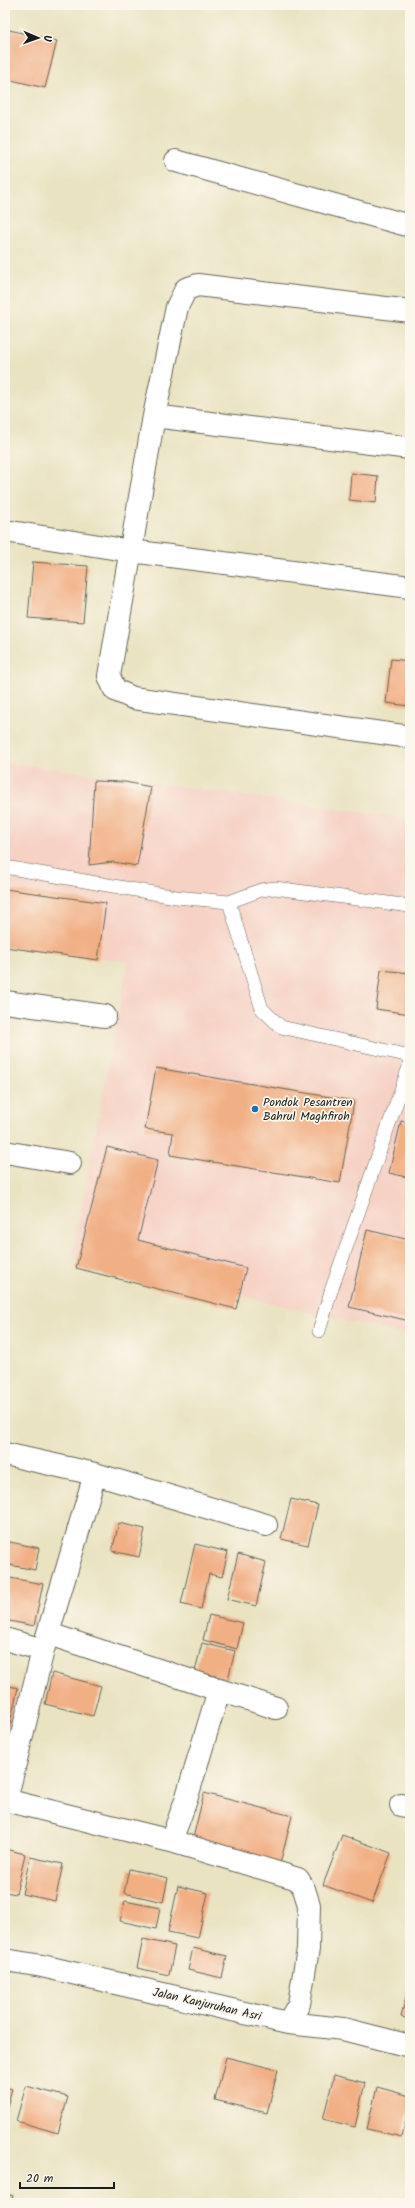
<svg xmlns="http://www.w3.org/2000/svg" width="415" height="2208" font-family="Kalam,sans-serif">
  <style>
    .built { fill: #f6d2c5 }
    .building { fill: #f1af84 }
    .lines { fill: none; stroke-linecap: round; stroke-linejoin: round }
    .lane-casing { stroke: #646256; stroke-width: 14 }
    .street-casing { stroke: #646256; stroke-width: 24 }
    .lane { stroke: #fff; stroke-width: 13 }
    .street { stroke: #fff; stroke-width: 22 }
    .poi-dot { fill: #1f6fb2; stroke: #fbf7ec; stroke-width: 1.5 }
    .labels { text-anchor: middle; stroke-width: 3.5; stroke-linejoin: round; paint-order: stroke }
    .poi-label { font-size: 12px; fill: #1c1c1c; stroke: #fbf7ec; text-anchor: start }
    .street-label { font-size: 12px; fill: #1c1c1c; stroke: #fbf7ec }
  </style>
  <rect width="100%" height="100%" fill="#fbf7ec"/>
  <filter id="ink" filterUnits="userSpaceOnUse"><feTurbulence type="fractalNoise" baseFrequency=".025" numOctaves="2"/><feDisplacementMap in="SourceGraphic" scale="8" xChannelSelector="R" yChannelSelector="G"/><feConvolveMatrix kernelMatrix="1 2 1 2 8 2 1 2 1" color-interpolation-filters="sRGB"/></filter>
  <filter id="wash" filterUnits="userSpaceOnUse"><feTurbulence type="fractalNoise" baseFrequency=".012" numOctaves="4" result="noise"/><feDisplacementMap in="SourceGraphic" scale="16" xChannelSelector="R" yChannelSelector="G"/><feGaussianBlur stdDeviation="0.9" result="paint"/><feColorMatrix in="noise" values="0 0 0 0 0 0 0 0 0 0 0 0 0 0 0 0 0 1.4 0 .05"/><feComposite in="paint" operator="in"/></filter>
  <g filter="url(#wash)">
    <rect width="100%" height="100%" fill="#eae3c2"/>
    <path class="built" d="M 5,762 L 410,819 L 410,1336 L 72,1256 L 128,961 L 5,947 Z"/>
    <g id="blocks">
      <path class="building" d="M 5,29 L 57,41 L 45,88 L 7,79 L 5,85 Z
        M 351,473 L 378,476 L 376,503 L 349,500 Z
        M 33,562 L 88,566 L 83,622 L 28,618 Z
        M 391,659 L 410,661 L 410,706 L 386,703 Z
        M 94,781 L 125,782 L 151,787 L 137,866 L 113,862 L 89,865 Z
        M 5,889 L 106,903 L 98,960 L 5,947 Z
        M 381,970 L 410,973 L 410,1014 L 376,1009 Z
        M 156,1068 L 354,1101 L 340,1183 L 170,1155 L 173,1133 L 145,1129 Z
        M 401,1121 L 410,1123 L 410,1178 L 389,1173 Z
        M 107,1147 L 158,1160 L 138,1240 L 246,1268 L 236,1309 L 76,1268 Z
        M 409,1185 L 410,1185 L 410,1207 L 405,1206 Z
        M 367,1230 L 410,1240 L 410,1321 L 349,1307 Z
        M 291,1499 L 318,1505 L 308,1545 L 281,1539 Z
        M 119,1523 L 145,1529 L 139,1557 L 112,1551 Z
        M 5,1541 L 39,1548 L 35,1570 L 5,1564 Z
        M 195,1544 L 228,1552 L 222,1577 L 209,1574 L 201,1609 L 181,1604 Z
        M 238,1554 L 266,1562 L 256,1606 L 227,1599 Z
        M 5,1568 L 10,1569 L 6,1586 L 5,1586 Z
        M 10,1578 L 43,1584 L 34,1626 L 5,1620 L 5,1603 Z
        M 209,1615 L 243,1623 L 237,1649 L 203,1640 Z
        M 202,1643 L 235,1651 L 228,1679 L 195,1671 Z
        M 52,1673 L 101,1686 L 93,1716 L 45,1704 Z
        M 5,1685 L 18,1688 L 7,1736 L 5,1735 Z
        M 204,1793 L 292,1816 L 280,1864 L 192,1842 Z
        M 342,1835 L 391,1853 L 372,1903 L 323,1885 Z
        M 5,1849 L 25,1854 L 16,1894 L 5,1892 Z
        M 30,1857 L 63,1864 L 55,1901 L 22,1894 Z
        M 129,1869 L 168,1878 L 163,1902 L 124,1893 Z
        M 178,1886 L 208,1893 L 198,1938 L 168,1932 Z
        M 125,1901 L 160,1908 L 156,1929 L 120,1921 Z
        M 143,1939 L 175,1946 L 169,1975 L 137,1968 Z
        M 193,1948 L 227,1956 L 222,1978 L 188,1970 Z
        M 409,1985 L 410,1985 L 410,2019 L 401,2017 Z
        M 226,2057 L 278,2070 L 267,2113 L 215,2100 Z
        M 334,2075 L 365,2083 L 355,2127 L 323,2119 Z
        M 26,2086 L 68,2097 L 58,2133 L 16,2121 Z
        M 5,2087 L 12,2089 L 5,2113 Z
        M 377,2087 L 410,2096 L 410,2105 L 402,2137 L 367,2129 Z
        M 5,2193 L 13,2196 L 11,2203 L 5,2203 Z"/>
    </g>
  </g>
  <g filter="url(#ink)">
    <use href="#blocks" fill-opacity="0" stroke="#646256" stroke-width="1"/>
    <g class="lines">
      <g class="lane-casing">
        <path id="lane" d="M 5,867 L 176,897 L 229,902 L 261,890 L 275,888 L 410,906
          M 229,902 L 262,1009 L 281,1027 L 410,1056
          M 319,1331 L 331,1291 L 410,1064"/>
      </g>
      <g class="street-casing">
        <path id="street" d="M 176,161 L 410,226
          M 410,311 L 198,285 L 186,289 L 177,307 L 154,416 L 109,676 L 115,690 L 133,698 L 410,737
          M 154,416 L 410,448
          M 5,531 L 131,551 L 410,587
          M 5,1002 L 105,1016
          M 5,1152 L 70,1163
          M 5,1454 L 95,1474
          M 49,1634 L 219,1690 L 186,1800 L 171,1841
          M 5,1639 L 43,1650 L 95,1474 L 266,1525
          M 219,1690 L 276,1708
          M 5,1800 L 171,1841 L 298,1879 L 304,1889 L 309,1905 L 308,1949 L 299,2004 L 288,2023
          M 6,1800 L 43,1650
          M 401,1805 L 410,1807
          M 5,1960 L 42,1966 L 288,2023 L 343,2029 L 410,2046"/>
      </g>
      <use href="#lane" class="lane"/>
      <use href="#street" class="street"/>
    </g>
  </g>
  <circle class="poi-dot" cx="255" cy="1109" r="4"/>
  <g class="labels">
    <g class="poi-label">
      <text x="263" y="1106">Pondok Pesantren<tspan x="263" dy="14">Bahrul Maghfiroh</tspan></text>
    </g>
    <g class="street-label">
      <text transform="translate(207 2004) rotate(13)" y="4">Jalan Kanjuruhan Asri</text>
    </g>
  </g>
  <rect width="415" height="2208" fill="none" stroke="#fbf7ec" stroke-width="20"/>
  <g transform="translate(38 38) rotate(92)" stroke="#fbf7ec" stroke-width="3" paint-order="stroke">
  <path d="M0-3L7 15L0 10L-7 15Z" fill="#1c1c1c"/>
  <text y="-6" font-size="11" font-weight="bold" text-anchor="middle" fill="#1c1c1c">U</text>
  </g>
  <path d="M20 2182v6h94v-6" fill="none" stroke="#1c1c1c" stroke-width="2"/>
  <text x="26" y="2182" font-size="12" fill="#1c1c1c" stroke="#fbf7ec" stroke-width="3" paint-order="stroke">20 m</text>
</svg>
